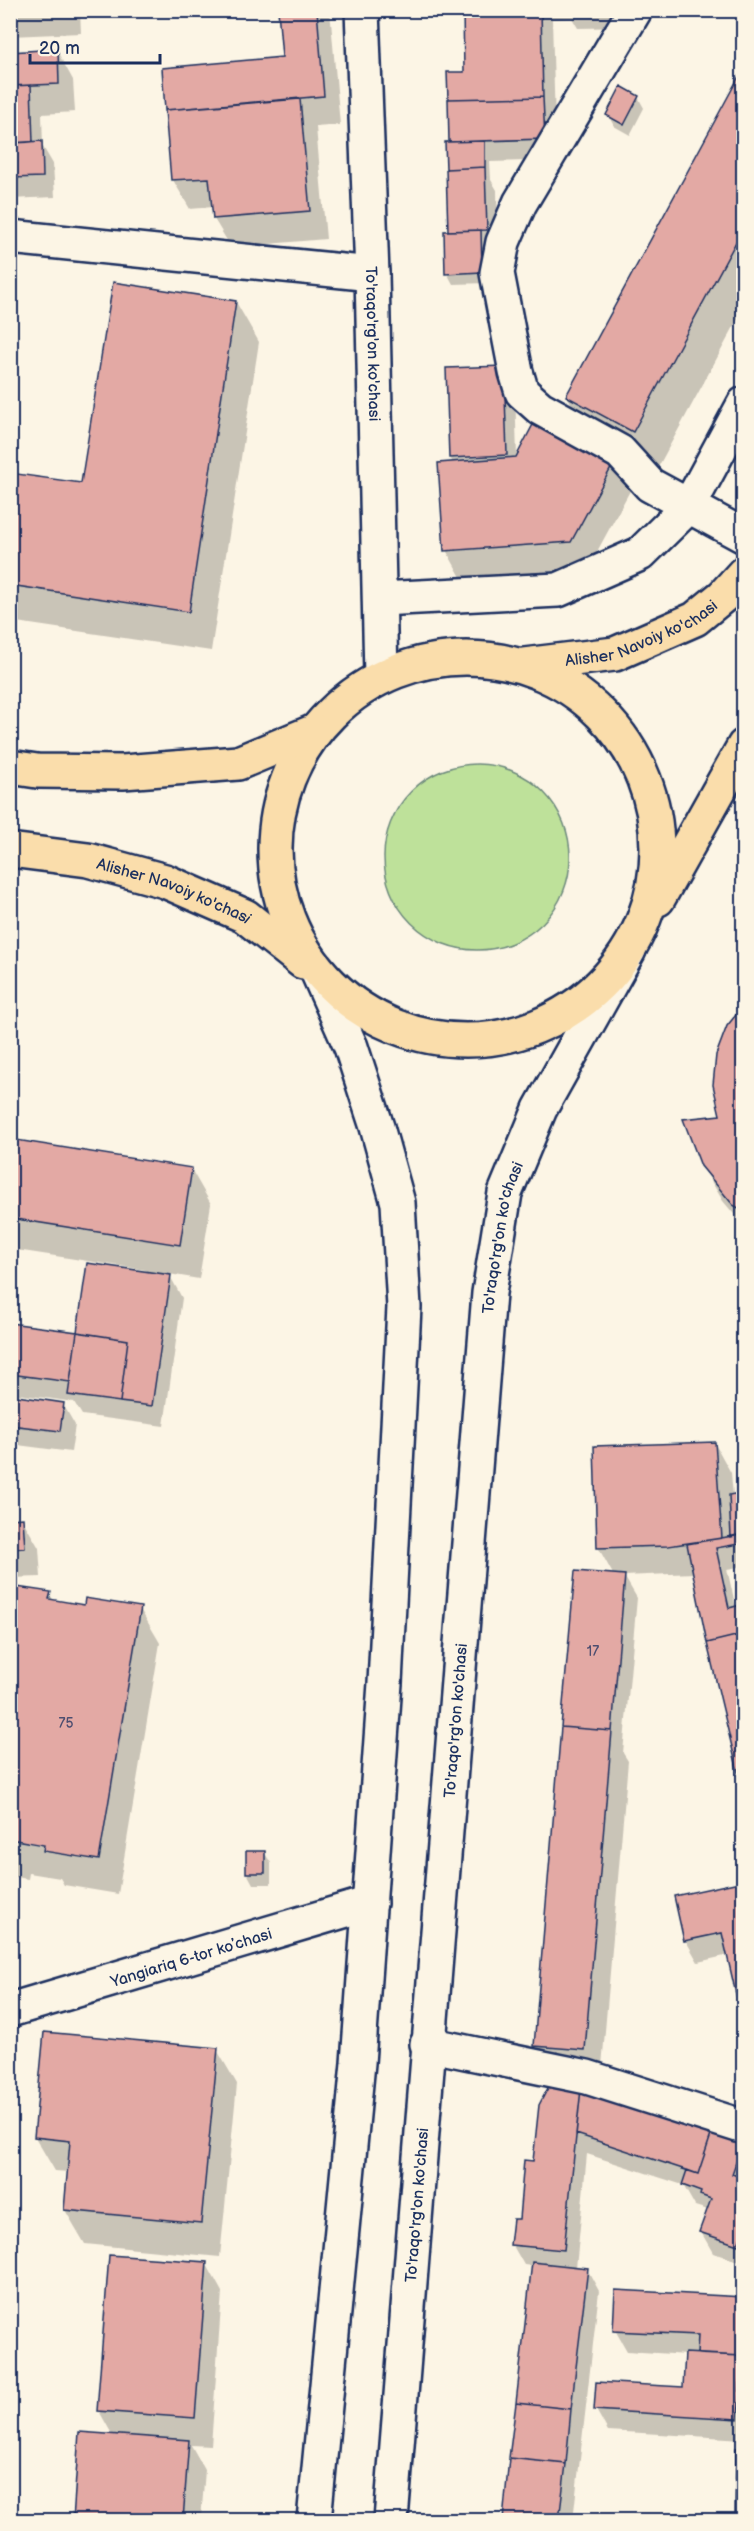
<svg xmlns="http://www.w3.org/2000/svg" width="754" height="2531" font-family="'Balsamiq Sans',sans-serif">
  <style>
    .green { fill: #bee19a; stroke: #6c887c; stroke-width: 1.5 }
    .shadow { fill: #0003 }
    .building { fill: #e3a9a4; stroke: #1b2f5e; stroke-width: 1.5 }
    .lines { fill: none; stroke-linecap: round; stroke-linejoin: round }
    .street-casing { stroke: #1b2f5e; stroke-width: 38 }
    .secondary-casing { stroke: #1b2f5e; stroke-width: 38 }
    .primary-casing { stroke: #1b2f5e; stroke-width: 38 }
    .street { stroke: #fcf5e5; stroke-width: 33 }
    .secondary { stroke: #fcf5e5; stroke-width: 33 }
    .primary { stroke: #faddab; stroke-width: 33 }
    .labels { text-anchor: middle; stroke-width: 6; stroke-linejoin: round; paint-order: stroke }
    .number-label { font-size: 14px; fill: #4d4e70 }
    .street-label { font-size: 16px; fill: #1b2f5e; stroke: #fcf5e5 }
  </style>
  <rect width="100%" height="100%" fill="#fcf5e5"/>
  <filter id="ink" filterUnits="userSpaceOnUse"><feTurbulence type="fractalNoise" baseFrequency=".0167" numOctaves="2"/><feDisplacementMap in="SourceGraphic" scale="12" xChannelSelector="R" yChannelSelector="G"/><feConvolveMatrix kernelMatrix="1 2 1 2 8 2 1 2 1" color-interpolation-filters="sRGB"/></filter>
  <g filter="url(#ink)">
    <path class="green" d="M384 857a93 93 0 1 1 186 0a93 93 0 1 1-186 0Z"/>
    <path class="shadow" d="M 10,10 L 80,10 L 81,33 L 10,36 Z
      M 171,10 L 209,10 L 173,14 Z
      M 279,10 L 330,10 L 340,125 L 316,127 L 326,239 L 231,247 L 214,219 L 213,207 L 190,209 L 173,180 L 163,69 L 284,58 Z
      M 453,10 L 641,10 L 631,27 L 578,28 L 572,18 L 552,19 L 556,160 L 490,162 L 491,180 L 497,190 L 498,250 L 488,283 L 453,284 L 447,273 L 450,143 L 466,74 L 464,18 L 457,18 Z
      M 57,51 L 73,80 L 75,112 L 42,114 L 43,147 L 53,164 L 55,197 L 10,199 L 10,53 Z
      M 744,70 L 744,308 L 656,471 L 590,436 L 567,396 Z
      M 638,97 L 644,108 L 630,135 L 614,126 L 608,115 Z
      M 236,302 L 259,342 L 211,651 L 10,621 L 10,474 L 83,485 Z
      M 448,369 L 515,388 L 517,457 L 616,459 L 632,487 L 587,570 L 462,579 L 446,550 L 453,463 L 450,457 Z
      M 744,1007 L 744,1226 L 723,1201 L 702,1166 L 722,1116 Z
      M 10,1141 L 191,1169 L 211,1204 L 199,1279 L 169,1274 L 182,1298 L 164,1426 L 82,1415 L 74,1402 L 10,1393 L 10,1325 L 78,1334 L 146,1270 L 10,1249 Z
      M 10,1397 L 63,1404 L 75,1425 L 71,1452 L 10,1444 Z
      M 715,1444 L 731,1473 L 733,1496 L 744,1493 L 744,1566 L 727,1569 L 736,1608 L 744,1791 L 694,1573 L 624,1576 L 637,1598 L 623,1753 L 628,1761 L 601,2078 L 553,2074 L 536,2045 L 614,1576 L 598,1547 Z
      M 22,1519 L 39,1548 L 41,1577 L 10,1578 L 10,1520 Z
      M 10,1587 L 50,1594 L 54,1602 L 85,1606 L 140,1609 L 160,1643 L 118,1894 L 64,1885 L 60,1878 L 29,1873 L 28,1879 L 10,1876 Z
      M 264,1852 L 271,1863 L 271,1884 L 253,1884 L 247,1873 Z
      M 744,1882 L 729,1955 L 698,1962 L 686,1941 Z
      M 217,2050 L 237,2084 L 220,2257 L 85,2244 L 65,2210 L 69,2172 L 55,2171 L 35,2137 Z
      M 540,2105 L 742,2144 L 744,2263 L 713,2253 L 701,2232 L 708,2210 L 695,2206 L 683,2185 L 587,2154 L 576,2268 L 587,2269 L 599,2291 L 573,2520 L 504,2520 L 533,2266 L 524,2265 L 512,2244 L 534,2162 Z
      M 206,2263 L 222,2292 L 211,2446 L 191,2445 L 205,2470 L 201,2520 L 74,2520 L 81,2434 L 113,2436 L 99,2411 Z
      M 744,2299 L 744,2439 L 608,2431 L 596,2410 L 684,2389 L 686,2355 L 627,2351 L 615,2330 Z"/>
    <path class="building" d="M 278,10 L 317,10 L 324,96 L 165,110 L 162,68 L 282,57 Z
      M 463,10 L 541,10 L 543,97 L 448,99 L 447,72 L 464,72 Z
      M 58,49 L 59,84 L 10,86 L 10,52 Z
      M 744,67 L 744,227 L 633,432 L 566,396 Z
      M 31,85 L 33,142 L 10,143 L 10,86 Z
      M 621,86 L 639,96 L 624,125 L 606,115 Z
      M 543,97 L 545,139 L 449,142 L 448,99 Z
      M 300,99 L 310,211 L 213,219 L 209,178 L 171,180 L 165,110 Z
      M 42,141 L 43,177 L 10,178 L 10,143 Z
      M 485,141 L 485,167 L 446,169 L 445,142 Z
      M 485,167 L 487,230 L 448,231 L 446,169 Z
      M 481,230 L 482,272 L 445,274 L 444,231 Z
      M 113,282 L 236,301 L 189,612 L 10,585 L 10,473 L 81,483 Z
      M 504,366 L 507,455 L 449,458 L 446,368 Z
      M 538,415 L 617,457 L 571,542 L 444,551 L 438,463 L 516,457 Z
      M 744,1005 L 744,1211 L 733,1205 L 701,1166 L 683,1119 L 720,1115 L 713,1085 L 716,1055 L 727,1026 Z
      M 10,1139 L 192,1168 L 180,1245 L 10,1218 Z
      M 87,1263 L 171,1275 L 152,1406 L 120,1402 L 128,1340 L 77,1332 Z
      M 10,1323 L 77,1332 L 70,1382 L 10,1374 Z
      M 77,1332 L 128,1340 L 120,1402 L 68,1395 Z
      M 10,1395 L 64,1403 L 60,1431 L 10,1425 Z
      M 715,1442 L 722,1538 L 668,1546 L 597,1548 L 594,1446 Z
      M 744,1492 L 744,1534 L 731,1537 L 729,1495 Z
      M 23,1518 L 25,1548 L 10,1549 L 10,1519 Z
      M 744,1534 L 744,1543 L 716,1548 L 729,1608 L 744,1604 L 744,1634 L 707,1643 L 687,1544 Z
      M 575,1571 L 625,1575 L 612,1731 L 561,1727 Z
      M 10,1586 L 51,1592 L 49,1599 L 84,1605 L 85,1598 L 141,1607 L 99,1860 L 43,1851 L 44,1845 L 10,1839 Z
      M 744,1634 L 744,1797 L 707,1643 Z
      M 561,1727 L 612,1731 L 585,2050 L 534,2046 Z
      M 246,1851 L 265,1851 L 265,1873 L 246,1873 Z
      M 744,1881 L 744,2029 L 722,1933 L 684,1941 L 674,1896 Z
      M 44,2032 L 218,2048 L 201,2223 L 64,2210 L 70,2141 L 34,2137 Z
      M 549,2086 L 581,2089 L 564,2250 L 510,2245 L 513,2219 L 519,2219 L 524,2160 L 533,2161 L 539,2105 Z
      M 581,2089 L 712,2132 L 698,2174 L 576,2134 Z
      M 712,2132 L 743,2142 L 732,2174 L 744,2178 L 744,2228 L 738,2245 L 699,2232 L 711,2199 L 700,2195 L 701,2192 L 682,2185 L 687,2170 L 698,2174 Z
      M 109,2255 L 207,2262 L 195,2418 L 97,2411 Z
      M 532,2262 L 588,2268 L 571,2409 L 516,2403 Z
      M 615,2290 L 744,2297 L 742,2356 L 697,2354 L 698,2335 L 613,2331 Z
      M 744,2328 L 744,2408 L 739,2408 Z
      M 685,2353 L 742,2356 L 738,2419 L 594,2410 L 596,2382 L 683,2387 Z
      M 516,2403 L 571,2409 L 566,2464 L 509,2458 Z
      M 79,2432 L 189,2440 L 183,2520 L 73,2520 Z
      M 736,2448 L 744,2448 L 744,2520 L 735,2520 Z
      M 509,2458 L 566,2464 L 559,2520 L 503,2520 Z"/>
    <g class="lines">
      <g class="street-casing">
        <path id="street" d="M 635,10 L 520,203 L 503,242 L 497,273 L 516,372 L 522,392 L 540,408 L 620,452 L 650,485 L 744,536
          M 10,237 L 372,274
          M 380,599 L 558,590 L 640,554 L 689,506 L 744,404
          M 10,2010 L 370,1903
          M 427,2044 L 587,2077 L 744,2127"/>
      </g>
      <g class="secondary-casing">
        <g id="secondary">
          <path id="s1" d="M 362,10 L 372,274 L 381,677"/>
          <path d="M 314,2520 L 358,2063 L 385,1683 L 404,1307 L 398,1203 L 377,1127 L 351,1047 L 318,973"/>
          <path id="s2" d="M 391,2520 L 489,1293 L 505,1193 L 540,1109 L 629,950"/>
        </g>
      </g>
      <g class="primary-casing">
        <g id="primary">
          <circle cx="466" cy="849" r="191"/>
          <path id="s3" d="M 524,665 L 615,654 L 695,619 L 723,596 L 744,573"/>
          <path d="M 10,767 L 37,771 L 123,772 L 238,763 L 315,731"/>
          <path id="s4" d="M 10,850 L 88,860 L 165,881 L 245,916 L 303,962"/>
          <path d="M 658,899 L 744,746"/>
        </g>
      </g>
      <use href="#street" class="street"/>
      <use href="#secondary" class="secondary"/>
      <use href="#primary" class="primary"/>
    </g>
  </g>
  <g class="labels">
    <g class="number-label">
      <text x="593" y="1656">17</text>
      <text x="66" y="1728">75</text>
    </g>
    <g class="street-label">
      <text dy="6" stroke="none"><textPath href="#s1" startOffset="334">To'raqo'rg'on ko'chasi</textPath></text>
      <text dy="6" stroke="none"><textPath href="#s3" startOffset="123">Alisher Navoiy ko'chasi</textPath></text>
      <text dy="6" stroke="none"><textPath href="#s4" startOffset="170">Alisher Navoiy ko'chasi</textPath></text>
      <text dy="6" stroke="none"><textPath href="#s2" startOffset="1288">To'raqo'rg'on ko'chasi</textPath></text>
      <text dy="6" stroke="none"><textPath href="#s2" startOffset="802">To'raqo'rg'on ko'chasi</textPath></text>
      <text transform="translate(191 1957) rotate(-17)" y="6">Yangiаriq 6-tor koʼchasi</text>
      <text dy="6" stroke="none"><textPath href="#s2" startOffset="316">To'raqo'rg'on ko'chasi</textPath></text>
    </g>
  </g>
  <rect width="754" height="2531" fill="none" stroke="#fcf5e5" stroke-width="36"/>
  <rect x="18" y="18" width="718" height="2495" fill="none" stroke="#1b2f5e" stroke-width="2" filter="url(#ink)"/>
  <path d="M30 54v9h130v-9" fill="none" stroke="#1b2f5e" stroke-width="3"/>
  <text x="39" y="54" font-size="18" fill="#1b2f5e" stroke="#fcf5e5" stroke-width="4.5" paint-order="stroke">20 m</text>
</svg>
